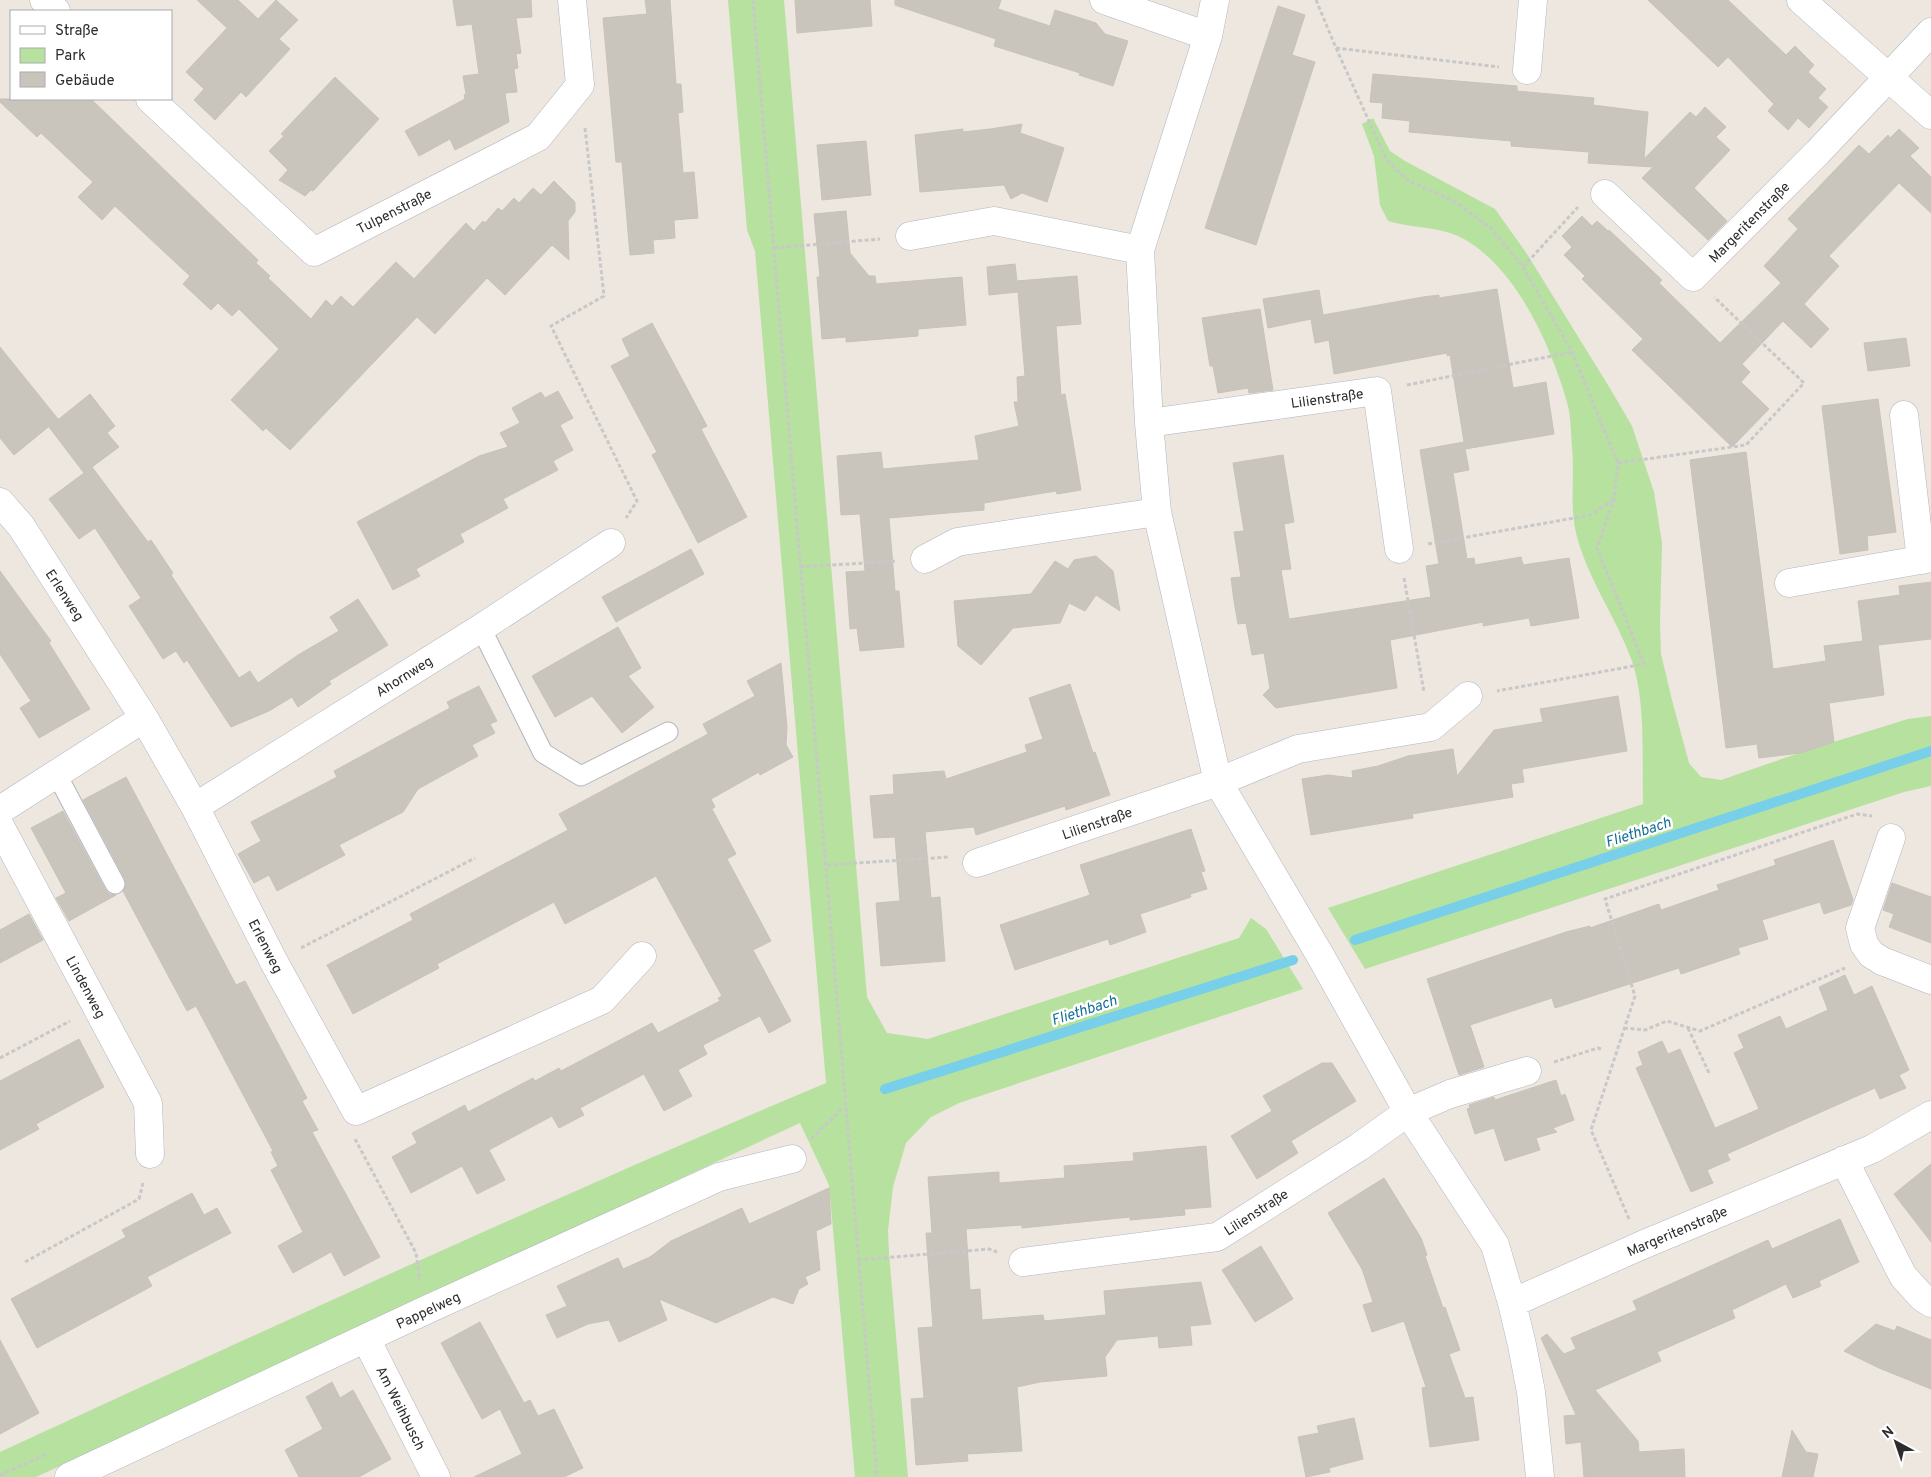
<svg xmlns="http://www.w3.org/2000/svg" width="1931" height="1477" font-family="Overpass,sans-serif">
  <style>
    .green { fill: #b7e19f }
    .lines { fill: none; stroke-linecap: round; stroke-linejoin: round }
    .stream { stroke: #78cfe9; stroke-width: 10 }
    .building { fill: #c9c5bd; stroke: #c8c2b9 }
    .service-casing { stroke: #b2b6bf; stroke-width: 21 }
    .minor-casing { stroke: #b2b6bf; stroke-width: 29 }
    .path { stroke: #c8c8c8; stroke-width: 3; stroke-dasharray: 4 2.5; stroke-linecap: butt }
    .service { stroke: #fff; stroke-width: 19 }
    .minor { stroke: #fff; stroke-width: 28 }
    .labels { text-anchor: middle; stroke-width: 5; stroke-linejoin: round; paint-order: stroke }
    .street-label { font-size: 14px; fill: #2c2c2c; stroke: #fff }
    .water-label { font-size: 15px; font-style: italic; fill: #146f98; stroke: #fff }
  </style>
  <rect width="100%" height="100%" fill="#ede7df"/>
  <path class="green" d="M 728,0 L 784,0 L 867,997 L 887,1033 L 928,1039 L 1239,938 L 1251,918 L 1266,929 L 1303,989 L 959,1103 L 931,1117 L 906,1143 L 893,1187 L 888,1231 L 889,1253 L 908,1477 L 855,1477 L 829,1185 L 800,1123 L 36,1477 L 0,1477 L 0,1452 C 274,1326 548,1200 826,1083 L 755,251 L 747,230 Z
    M 1373,118 L 1390,151 L 1405,161 L 1495,209 L 1527,254 L 1611,390 L 1632,426 L 1654,492 L 1662,543 L 1660,623 L 1661,654 L 1672,700 L 1689,763 L 1701,777 L 1721,780 L 1811,749 L 1908,719 L 1931,716 L 1931,786 L 1904,792 L 1365,969 L 1328,908 L 1643,804 C 1642,761 1646,702 1632,661 C 1617,619 1589,581 1577,537 C 1569,508 1575,477 1572,447 C 1571,434 1571,419 1568,406 C 1552,347 1515,263 1458,236 C 1435,226 1411,228 1388,221 L 1380,205 L 1374,156 L 1362,124 Z"/>
  <g class="lines">
    <path class="stream" d="M 1355,940 L 1931,751
      M 885,1089 L 1293,960"/>
  </g>
  <path class="building" d="M 197,0 L 238,0 L 258,19 L 276,0 L 298,20 L 279,39 L 290,49 L 246,97 L 241,92 L 215,120 L 194,100 L 204,89 L 186,72 L 227,28 Z
    M 453,0 L 531,0 L 532,17 L 516,18 L 521,53 L 516,54 L 518,68 L 514,69 L 517,92 L 505,93 L 509,122 L 455,150 L 450,139 L 419,156 L 405,131 L 465,99 L 464,95 L 466,94 L 463,76 L 479,74 L 472,24 L 457,26 Z
    M 645,0 L 670,0 L 676,84 L 681,84 L 683,112 L 678,113 L 683,173 L 694,172 L 698,218 L 674,220 L 675,238 L 653,240 L 654,253 L 630,255 L 622,162 L 616,162 L 603,18 L 647,14 Z
    M 795,0 L 870,0 L 872,26 L 797,33 Z
    M 895,0 L 1001,0 L 998,9 L 1050,26 L 1055,10 L 1096,23 L 1105,34 L 1128,41 L 1113,86 L 1079,75 L 1080,73 L 994,46 L 996,39 L 895,5 Z
    M 1648,0 L 1728,0 L 1786,55 L 1795,46 L 1814,65 L 1808,72 L 1826,89 L 1818,98 L 1828,107 L 1809,128 L 1798,118 L 1788,130 L 1768,111 L 1774,104 L 1728,57 L 1718,67 Z
    M 1278,6 L 1305,15 L 1292,55 L 1315,62 L 1256,245 L 1205,228 Z
    M 1373,74 L 1517,86 L 1517,91 L 1594,98 L 1593,105 L 1648,112 L 1644,159 L 1690,112 L 1696,117 L 1705,107 L 1726,127 L 1716,137 L 1730,150 L 1694,188 L 1727,221 L 1708,240 L 1642,178 L 1653,167 L 1588,163 L 1589,152 L 1511,146 L 1511,141 L 1409,132 L 1410,121 L 1382,118 L 1383,103 L 1370,102 Z
    M 335,77 L 379,119 L 313,191 L 311,190 L 305,196 L 279,180 L 288,170 L 269,151 L 284,136 L 281,134 Z
    M 0,99 L 91,99 L 258,260 L 256,263 L 270,276 L 268,278 L 311,319 L 326,300 L 332,306 L 341,296 L 353,307 L 396,262 L 414,279 L 466,223 L 474,231 L 483,221 L 485,223 L 498,208 L 502,211 L 514,198 L 519,203 L 533,188 L 541,195 L 554,181 L 575,202 L 575,212 L 568,221 L 569,260 L 552,245 L 505,295 L 487,278 L 435,334 L 417,317 L 290,450 L 266,428 L 263,431 L 231,400 L 279,349 L 239,309 L 232,316 L 218,303 L 211,310 L 183,284 L 190,276 L 115,206 L 102,220 L 78,197 L 93,182 L 41,133 L 37,137 L 0,102 Z
    M 1022,124 L 1020,133 L 1064,148 L 1047,202 L 1022,193 L 1011,199 L 1004,185 L 920,192 L 915,135 L 963,129 L 963,132 L 990,129 Z
    M 1899,129 L 1919,148 L 1910,156 L 1931,177 L 1931,213 L 1899,183 L 1829,256 L 1839,266 L 1804,304 L 1829,329 L 1811,348 L 1783,321 L 1742,364 L 1750,372 L 1741,382 L 1769,409 L 1732,447 L 1632,350 L 1643,339 L 1582,279 L 1585,276 L 1564,255 L 1572,247 L 1562,236 L 1582,216 L 1592,226 L 1597,221 L 1608,231 L 1609,230 L 1662,280 L 1659,283 L 1720,343 L 1781,283 L 1764,266 L 1798,229 L 1788,219 L 1859,145 L 1869,154 L 1888,135 L 1890,138 Z
    M 866,141 L 871,195 L 822,200 L 817,145 Z
    M 846,211 L 850,253 L 869,276 L 875,276 L 876,284 L 962,277 L 966,325 L 918,329 L 918,336 L 846,342 L 846,337 L 822,339 L 817,277 L 820,277 L 814,214 Z
    M 1015,264 L 1017,281 L 1077,276 L 1081,324 L 1056,326 L 1061,395 L 1065,394 L 1081,490 L 1057,494 L 1056,491 L 984,503 L 984,510 L 889,518 L 895,591 L 899,591 L 904,647 L 860,651 L 857,628 L 850,629 L 846,572 L 865,571 L 860,514 L 841,515 L 837,456 L 881,452 L 883,469 L 979,460 L 975,436 L 1019,426 L 1014,402 L 1018,402 L 1017,377 L 1025,376 L 1018,292 L 989,295 L 987,267 Z
    M 1497,289 L 1513,388 L 1546,382 L 1554,434 L 1465,449 L 1469,470 L 1453,473 L 1467,559 L 1474,558 L 1475,565 L 1521,557 L 1523,565 L 1569,558 L 1579,618 L 1531,626 L 1529,618 L 1483,626 L 1483,622 L 1390,640 L 1397,688 L 1276,708 L 1263,695 L 1270,688 L 1264,653 L 1252,655 L 1246,623 L 1238,624 L 1234,601 L 1231,578 L 1241,577 L 1234,532 L 1244,531 L 1233,463 L 1283,455 L 1294,522 L 1284,524 L 1291,569 L 1281,570 L 1289,619 L 1431,597 L 1426,566 L 1439,564 L 1420,450 L 1464,442 L 1450,355 L 1447,356 L 1447,353 L 1334,374 L 1329,340 L 1315,343 L 1311,319 L 1268,328 L 1263,299 L 1319,290 L 1323,315 L 1423,297 L 1439,295 L 1439,298 Z
    M 1260,309 L 1273,390 L 1249,393 L 1248,388 L 1218,393 L 1213,366 L 1210,366 L 1202,318 Z
    M 652,323 L 707,426 L 701,429 L 747,517 L 698,543 L 652,455 L 657,452 L 611,366 L 630,356 L 622,339 Z
    M 1906,338 L 1910,366 L 1868,371 L 1864,343 Z
    M 0,347 L 58,419 L 14,455 L 0,438 Z
    M 558,391 L 573,418 L 560,425 L 573,450 L 553,461 L 558,470 L 503,499 L 508,508 L 460,534 L 464,542 L 416,569 L 420,576 L 393,590 L 357,522 L 479,456 L 508,447 L 500,433 L 520,423 L 512,408 L 541,392 L 545,398 Z
    M 90,394 L 115,426 L 107,433 L 119,447 L 92,467 L 148,542 L 151,540 L 173,573 L 171,575 L 239,678 L 250,671 L 258,683 L 298,655 L 339,631 L 330,617 L 358,599 L 388,645 L 329,681 L 331,684 L 298,707 L 292,697 L 269,711 L 231,727 L 187,660 L 184,663 L 176,651 L 163,659 L 129,606 L 141,598 L 95,528 L 79,539 L 49,499 L 84,473 L 49,427 Z
    M 1878,399 L 1896,532 L 1867,536 L 1868,550 L 1840,554 L 1822,406 Z
    M 1746,452 L 1773,669 L 1826,661 L 1824,646 L 1863,641 L 1858,601 L 1900,595 L 1899,586 L 1931,582 L 1931,639 L 1878,645 L 1884,695 L 1829,703 L 1834,742 L 1800,753 L 1759,758 L 1757,744 L 1726,748 L 1690,460 Z
    M 691,549 L 704,574 L 616,622 L 602,597 Z
    M 1096,556 L 1113,571 L 1120,611 L 1096,595 L 1085,611 L 1069,603 L 1060,623 L 1013,628 L 981,665 L 958,646 L 954,601 L 1031,594 L 1055,561 L 1068,569 L 1074,560 Z
    M 0,571 L 51,641 L 49,643 L 90,709 L 39,738 L 20,708 L 31,701 L 0,654 Z
    M 618,627 L 641,668 L 628,676 L 654,707 L 622,733 L 592,696 L 555,717 L 532,676 Z
    M 781,663 L 787,727 L 786,745 L 793,757 L 760,775 L 759,772 L 711,799 L 715,807 L 712,809 L 736,854 L 727,859 L 771,941 L 753,950 L 791,1021 L 769,1033 L 760,1016 L 705,1044 L 703,1046 L 707,1054 L 678,1070 L 692,1096 L 664,1111 L 644,1074 L 580,1108 L 584,1115 L 559,1128 L 552,1116 L 489,1150 L 505,1180 L 477,1194 L 462,1166 L 411,1193 L 392,1157 L 417,1143 L 412,1133 L 465,1105 L 468,1112 L 533,1078 L 535,1081 L 559,1068 L 561,1071 L 652,1023 L 658,1033 L 720,1001 L 718,998 L 722,996 L 656,876 L 565,924 L 554,902 L 437,964 L 439,968 L 353,1014 L 327,965 L 413,920 L 410,914 L 568,830 L 559,814 L 708,734 L 703,724 L 755,696 L 747,681 Z
    M 1070,684 L 1093,753 L 1095,752 L 1110,795 L 1066,810 L 1065,806 L 976,835 L 974,827 L 925,832 L 931,898 L 940,897 L 945,961 L 881,966 L 876,903 L 900,901 L 895,837 L 874,838 L 870,796 L 894,794 L 893,775 L 944,771 L 946,779 L 1027,752 L 1025,745 L 1043,739 L 1029,698 Z
    M 479,686 L 497,721 L 490,724 L 495,733 L 472,745 L 478,756 L 418,789 L 403,812 L 339,845 L 345,855 L 277,891 L 269,875 L 254,883 L 238,854 L 261,841 L 251,822 L 337,777 L 334,771 L 450,708 L 447,702 Z
    M 1618,696 L 1627,751 L 1522,769 L 1524,782 L 1511,784 L 1513,797 L 1412,814 L 1413,818 L 1311,835 L 1302,779 L 1328,775 L 1353,778 L 1352,771 L 1378,766 L 1408,756 L 1453,749 L 1457,776 L 1494,730 L 1543,722 L 1540,709 Z
    M 126,777 L 236,985 L 245,981 L 307,1098 L 302,1101 L 318,1130 L 312,1132 L 380,1257 L 344,1276 L 331,1252 L 293,1273 L 278,1246 L 303,1232 L 271,1170 L 278,1166 L 271,1152 L 273,1151 L 196,1006 L 187,1011 L 123,891 L 126,885 L 125,879 L 83,800 Z
    M 63,811 L 105,889 L 109,894 L 116,895 L 69,921 L 56,898 L 66,893 L 31,828 Z
    M 1191,829 L 1205,871 L 1201,872 L 1207,889 L 1190,894 L 1191,897 L 1140,914 L 1146,932 L 1110,945 L 1108,939 L 1015,970 L 1000,925 L 1090,895 L 1080,865 Z
    M 1833,840 L 1853,900 L 1851,905 L 1824,914 L 1820,902 L 1762,920 L 1768,939 L 1738,948 L 1740,954 L 1681,974 L 1679,968 L 1555,1008 L 1552,998 L 1470,1025 L 1484,1067 L 1459,1075 L 1427,979 L 1566,932 L 1590,926 L 1590,928 L 1659,904 L 1661,910 L 1719,890 L 1717,885 L 1776,865 L 1774,860 Z
    M 1892,883 L 1931,897 L 1931,943 L 1889,927 L 1894,914 L 1883,910 Z
    M 29,914 L 43,940 L 0,963 L 0,930 Z
    M 1845,975 L 1854,995 L 1872,986 L 1909,1070 L 1899,1075 L 1906,1088 L 1880,1099 L 1875,1088 L 1727,1154 L 1730,1160 L 1707,1170 L 1713,1183 L 1691,1192 L 1636,1068 L 1643,1065 L 1638,1052 L 1662,1041 L 1668,1054 L 1680,1049 L 1715,1128 L 1759,1109 L 1734,1053 L 1744,1048 L 1738,1035 L 1780,1016 L 1786,1029 L 1828,1010 L 1819,987 Z
    M 79,1039 L 104,1087 L 36,1124 L 39,1129 L 0,1150 L 0,1081 Z
    M 1322,1063 L 1332,1063 L 1356,1101 L 1291,1141 L 1298,1153 L 1257,1179 L 1231,1136 L 1272,1111 L 1263,1096 Z
    M 1556,1080 L 1561,1096 L 1565,1094 L 1574,1120 L 1553,1128 L 1557,1132 L 1536,1138 L 1540,1150 L 1505,1161 L 1494,1128 L 1475,1134 L 1467,1109 L 1470,1108 L 1469,1105 L 1494,1097 L 1495,1100 Z
    M 1206,1146 L 1211,1207 L 1185,1209 L 1184,1207 L 1185,1215 L 1130,1220 L 1130,1217 L 1022,1228 L 1022,1225 L 966,1229 L 970,1290 L 980,1289 L 982,1320 L 1043,1315 L 1044,1321 L 1106,1315 L 1104,1291 L 1201,1282 L 1211,1324 L 1190,1326 L 1192,1345 L 1159,1348 L 1158,1336 L 1117,1340 L 1105,1357 L 1107,1376 L 1040,1382 L 1017,1387 L 1022,1451 L 967,1454 L 968,1461 L 916,1465 L 911,1399 L 924,1398 L 918,1328 L 933,1327 L 926,1233 L 932,1233 L 928,1177 L 999,1172 L 999,1183 L 1065,1178 L 1064,1166 L 1134,1161 L 1133,1153 Z
    M 1931,1164 L 1931,1242 L 1894,1194 Z
    M 1384,1178 L 1421,1238 L 1427,1255 L 1425,1256 L 1443,1308 L 1445,1307 L 1460,1350 L 1449,1354 L 1465,1398 L 1473,1397 L 1479,1440 L 1430,1447 L 1422,1388 L 1426,1387 L 1404,1321 L 1372,1332 L 1363,1305 L 1373,1302 L 1362,1269 L 1328,1213 Z
    M 829,1188 L 831,1224 L 816,1231 L 820,1270 L 805,1277 L 808,1284 L 799,1289 L 793,1304 L 773,1297 L 716,1323 L 659,1299 L 667,1320 L 619,1342 L 609,1320 L 588,1324 L 557,1338 L 546,1315 L 567,1306 L 557,1286 L 618,1258 L 623,1269 L 650,1257 L 671,1241 L 742,1208 L 749,1224 Z
    M 192,1193 L 204,1215 L 217,1208 L 231,1233 L 147,1277 L 152,1286 L 37,1348 L 11,1299 L 126,1237 L 122,1230 Z
    M 1840,1219 L 1859,1262 L 1819,1281 L 1821,1286 L 1793,1298 L 1786,1284 L 1732,1310 L 1735,1318 L 1657,1352 L 1661,1361 L 1595,1390 L 1638,1441 L 1639,1452 L 1684,1449 L 1685,1477 L 1584,1477 L 1581,1442 L 1566,1444 L 1564,1416 L 1576,1415 L 1541,1338 L 1547,1334 L 1564,1354 L 1576,1349 L 1571,1338 L 1637,1310 L 1633,1301 L 1768,1240 L 1772,1249 Z
    M 1261,1246 L 1293,1299 L 1255,1322 L 1222,1270 Z
    M 480,1322 L 524,1403 L 530,1400 L 538,1416 L 554,1409 L 583,1468 L 564,1477 L 474,1477 L 522,1454 L 500,1409 L 482,1419 L 441,1343 Z
    M 1876,1324 L 1895,1331 L 1897,1326 L 1931,1340 L 1931,1389 L 1879,1368 L 1844,1351 Z
    M 0,1340 L 39,1413 L 0,1434 Z
    M 332,1382 L 340,1398 L 353,1390 L 391,1459 L 359,1477 L 299,1477 L 285,1450 L 323,1429 L 306,1397 Z
    M 1354,1418 L 1363,1459 L 1329,1468 L 1330,1472 L 1306,1477 L 1298,1437 L 1319,1433 L 1317,1426 Z
    M 1792,1430 L 1806,1452 L 1818,1454 L 1813,1477 L 1782,1477 Z"/>
  <g class="lines">
    <g class="service-casing">
      <path id="service" d="M 481,628 L 543,753 L 581,776 L 668,732
        M 57,775 L 115,884"/>
    </g>
    <g class="minor-casing">
      <path id="minor" d="M 44,0 L 56,11
        M 1104,0 L 1208,36
        M 1215,0 L 1208,36 L 1140,250 L 1149,423 L 1157,512 L 1218,782 L 1320,955 L 1408,1112 L 1495,1245 L 1512,1303 L 1522,1345 L 1531,1392 L 1540,1477
        M 1801,0 L 1931,115
        M 1527,70 L 1533,0
        M 150,99 L 314,252 L 538,137 L 580,85 L 572,0
        M 1605,194 L 1693,277 L 1818,152 L 1931,32
        M 910,236 L 994,221 L 1140,250
        M 1904,415 L 1921,560
        M 1149,423 L 1377,391 L 1399,549
        M 0,502 L 21,526 L 144,718 L 195,807 L 274,962 L 356,1111 L 602,1000 L 642,956
        M 925,559 L 957,542 L 1157,512
        M 1789,583 L 1931,558
        M 195,807 L 481,628 L 611,543
        M 0,810 L 144,718
        M 0,826 L 148,1103 L 150,1154
        M 1891,838 L 1860,928 L 1864,944 L 1871,954 L 1882,961 L 1931,980
        M 977,863 L 1218,782 L 1298,749 L 1431,727 L 1468,696
        M 1844,1160 L 1903,1276 L 1922,1297 L 1931,1303
        M 1023,1262 L 1217,1237 L 1359,1147 L 1408,1112 L 1450,1094 L 1527,1071
        M 1512,1303 L 1640,1246 L 1872,1149 L 1931,1115
        M 366,1339 L 436,1477
        M 69,1477 L 426,1310 L 719,1177 L 792,1159"/>
    </g>
    <path class="path" d="M 753,0 L 877,1477
      M 1316,0 L 1336,48 L 1386,159 L 1407,180 L 1454,201 L 1492,229 L 1523,267 L 1572,352 L 1618,463 L 1614,499 L 1597,548 L 1644,664 L 1497,691
      M 1336,48 L 1499,67
      M 585,128 L 604,296 L 551,326 L 637,501 L 626,518
      M 774,248 L 880,239
      M 1523,267 L 1578,207
      M 1407,385 L 1572,352
      M 1618,463 L 1746,445 L 1804,383 L 1714,297
      M 1428,544 L 1591,515 L 1614,499
      M 800,567 L 897,561
      M 1404,578 L 1424,692
      M 827,865 L 949,857
      M 301,948 L 475,858
      M 1624,1028 L 1645,1030 L 1667,1021 L 1700,1031 L 1845,968
      M 1688,1028 L 1710,1075
      M 0,1058 L 70,1021
      M 1554,1062 L 1598,1048 L 1601,1049
      M 355,1139 L 416,1253 L 420,1280
      M 811,1139 L 844,1107
      M 1629,1219 L 1591,1130 L 1635,996 L 1605,899 L 1857,814 L 1872,816
      M 858,1260 L 989,1249 L 997,1252
      M 25,1262 L 139,1199 L 143,1183
      M 0,1475 L 47,1454"/>
    <use href="#service" class="service"/>
    <use href="#minor" class="minor"/>
  </g>
  <g class="labels">
    <g class="street-label">
      <text transform="translate(394 211) rotate(-27)" y="5">Tulpenstraße</text>
      <text transform="translate(1749 222) rotate(-45)" y="5">Margeritenstraße</text>
      <text transform="translate(1327 398) rotate(-8)" y="5">Lilienstraße</text>
      <text transform="translate(65 595) rotate(57)" y="5">Erlenweg</text>
      <text transform="translate(404 676) rotate(-32)" y="5">Ahornweg</text>
      <text transform="translate(1097 823) rotate(-19)" y="5">Lilienstraße</text>
      <text transform="translate(266 946) rotate(63)" y="5">Erlenweg</text>
      <text transform="translate(86 987) rotate(62)" y="5">Lindenweg</text>
      <text transform="translate(1256 1212) rotate(-33)" y="5">Lilienstraße</text>
      <text transform="translate(1677 1231) rotate(-23)" y="5">Margeritenstraße</text>
      <text transform="translate(428 1310) rotate(-25)" y="5">Pappelweg</text>
      <text transform="translate(401 1408) rotate(63)" y="5">Am Weihbusch</text>
    </g>
    <g class="water-label">
      <text transform="translate(1638 832) rotate(-18)" y="5">Fliethbach</text>
      <text transform="translate(1084 1010) rotate(-18)" y="5">Fliethbach</text>
    </g>
  </g>
  <rect x="10" y="10" width="162" height="90" fill="#ffffff" stroke="#ababab"/>
  <rect x="20" y="26" width="25" height="8" fill="#ffffff" stroke="#ababab"/>
  <text x="55" y="35" font-size="15" fill="#2c2c2c">Straße</text>
  <rect x="20" y="48" width="25" height="15" fill="#b7e19f" stroke="#ababab"/>
  <text x="55" y="60" font-size="15" fill="#2c2c2c">Park</text>
  <rect x="20" y="72" width="25" height="15" fill="#c9c5bd" stroke="#ababab"/>
  <text x="55" y="85" font-size="15" fill="#2c2c2c">Gebäude</text>
  <g transform="translate(1896 1442) rotate(320)" stroke="#ffffff" stroke-width="4" paint-order="stroke">
  <path d="M0-4L9 19L0 12L-9 19Z" fill="#2c2c2c"/>
  <text y="-8" font-size="14" font-weight="bold" text-anchor="middle" fill="#2c2c2c">N</text>
  </g>
</svg>
